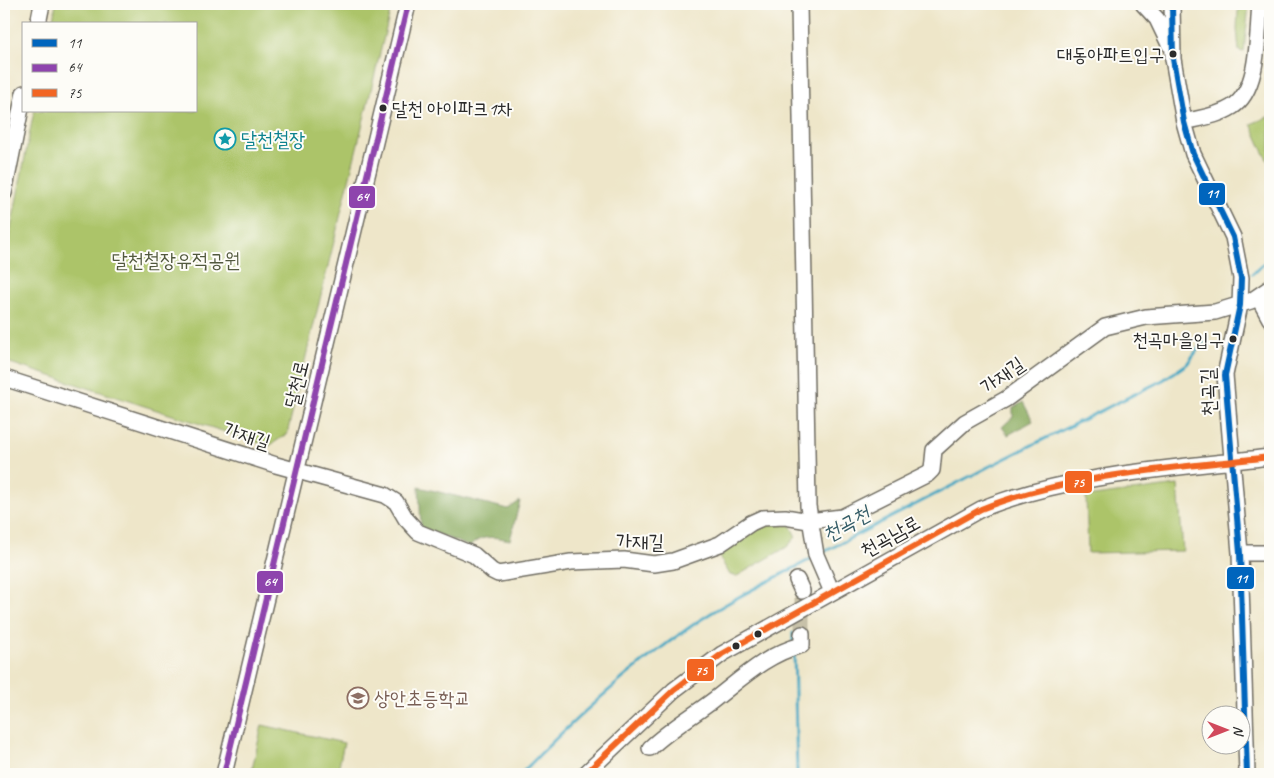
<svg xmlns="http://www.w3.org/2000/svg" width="1274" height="778" font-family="Caveat,'Poor Story',sans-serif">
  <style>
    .green { fill: #acc469; stroke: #6c784a }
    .forest { fill: #89aa5d; stroke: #5a6a44 }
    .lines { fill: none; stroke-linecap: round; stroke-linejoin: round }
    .stream { stroke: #43a7c3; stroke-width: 3 }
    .minor-tunnel { stroke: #c7c1a9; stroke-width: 15; stroke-dasharray: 15 8; stroke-linecap: butt }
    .minor-casing { stroke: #6f6c62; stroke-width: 18 }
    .minor { stroke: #fff; stroke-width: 15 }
    .bus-1-casing { stroke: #fdfcf7; stroke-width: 10 }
    .bus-2-casing { stroke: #fdfcf7; stroke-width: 10 }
    .bus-3-casing { stroke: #fdfcf7; stroke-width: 10 }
    .bus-1 { stroke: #0065bd; stroke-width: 6 }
    .bus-2 { stroke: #8e44ad; stroke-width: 6 }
    .bus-3 { stroke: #f26522; stroke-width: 6 }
    .bus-dot { fill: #2b2b2b; stroke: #fdfcf7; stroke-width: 2 }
    .labels { text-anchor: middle; stroke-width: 4; stroke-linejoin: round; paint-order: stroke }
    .bus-label { font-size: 19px; fill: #2b2b2b; stroke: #fdfcf7; text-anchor: end }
    .culture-label { font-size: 20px; fill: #0d838f; stroke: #fdfcf7; text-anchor: start }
    .park-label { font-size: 20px; fill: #52593e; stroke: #fdfcf7 }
    .street-label { font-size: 20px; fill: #2b2b2b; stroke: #fdfcf7 }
    .education-label { font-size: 20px; fill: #785e54; stroke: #fdfcf7; text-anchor: start }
    .water-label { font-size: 21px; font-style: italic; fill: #355d68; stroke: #fdfcf7 }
    .line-badge { stroke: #fdfcf7; stroke-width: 2 }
    .badge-label { font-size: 14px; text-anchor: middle; font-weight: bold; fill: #fff }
  </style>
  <rect width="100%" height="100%" fill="#fdfcf7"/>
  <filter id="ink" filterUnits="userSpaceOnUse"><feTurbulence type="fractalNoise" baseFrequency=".02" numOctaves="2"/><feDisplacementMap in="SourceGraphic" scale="10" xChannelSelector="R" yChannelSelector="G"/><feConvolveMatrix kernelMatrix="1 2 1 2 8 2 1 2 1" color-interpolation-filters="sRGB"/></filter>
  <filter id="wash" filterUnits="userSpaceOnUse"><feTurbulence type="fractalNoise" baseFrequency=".0096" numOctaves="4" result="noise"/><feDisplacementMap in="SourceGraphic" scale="20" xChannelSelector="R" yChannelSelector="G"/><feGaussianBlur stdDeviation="1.12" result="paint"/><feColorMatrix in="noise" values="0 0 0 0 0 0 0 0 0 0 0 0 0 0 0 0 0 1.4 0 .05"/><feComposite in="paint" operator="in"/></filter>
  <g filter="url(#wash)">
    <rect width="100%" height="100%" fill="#eee6c9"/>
    <path class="green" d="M 56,4 L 392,4 L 287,434 L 269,446 L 4,361 L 4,264 L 34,111 L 196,111 L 196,24 L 52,24 Z
      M 1242,4 L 1249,4 L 1244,52 L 1239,51 L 1237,29 L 1238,11 L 1242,9 Z
      M 1270,116 L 1270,166 L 1251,124 Z
      M 1178,485 L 1183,551 L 1088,553 L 1086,497 Z
      M 788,520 L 796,537 L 787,547 L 737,576 L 730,575 L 718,555 L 721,551 L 760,525 Z
      M 262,725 L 344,743 L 337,774 L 251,774 Z"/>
    <path class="forest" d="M 1023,402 L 1033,421 L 1008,435 L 1002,427 L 1013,417 L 1013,408 Z
      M 419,487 L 508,509 L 520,501 L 510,540 C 495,537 480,534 470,547 L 421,527 Z"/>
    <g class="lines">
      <path class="stream" d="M 1252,274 L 1270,258
        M 820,554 L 990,466 L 1163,380 L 1187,364 L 1207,337
        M 793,633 L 793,642
        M 794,652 L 797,774
        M 521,774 C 569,723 632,667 690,627 C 728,600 772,580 813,558"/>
    </g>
  </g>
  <g filter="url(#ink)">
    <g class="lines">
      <path class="minor-tunnel" d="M 802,591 L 802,634"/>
      <g class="minor-casing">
        <path id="minor" d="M 799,4 L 808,506 L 816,555 L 832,592
          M 1143,4 L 1157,19 L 1169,44
          M 1172,4 L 1173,59 L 1184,122 L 1193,154 L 1233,237 L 1241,278 L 1240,305 L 1225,375 L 1240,553 L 1247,774
          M 38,24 L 42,4
          M 1184,122 C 1200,118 1218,116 1232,107 C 1260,90 1257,33 1260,4
          M 4,193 L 24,93
          M 1258,297 L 1270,319
          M 4,378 L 276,465 L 385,495 L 396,502 L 406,519 L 418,532 L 474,555 L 492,571 L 498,574 L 571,562 L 624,560 L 654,564 L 673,561 L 720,544 L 751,523 L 762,518 L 785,517 L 809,521 L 842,517 L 928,474 L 932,470 L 934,450 L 965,422 L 1006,399 L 1105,327 L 1146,317 L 1215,312 L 1251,301 L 1270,288
          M 1240,553 L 1270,553
          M 797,580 L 802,591
          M 650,748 C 669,730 691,717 711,702 C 740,680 766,654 802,645 L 802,634
          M 224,774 L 408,4
          M 585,774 L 674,690 L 722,654 L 981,509 C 1068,474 1177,468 1270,457"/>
      </g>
      <use href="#minor" class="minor"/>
      <g class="bus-1-casing">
        <path id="bus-1" d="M 1172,4 L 1173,59 L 1184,122 L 1193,154 L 1233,237 L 1241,278 L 1240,305 L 1225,375 L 1240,553 L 1247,774"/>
      </g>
      <g class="bus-2-casing">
        <path id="bus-2" d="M 224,774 L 408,4"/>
      </g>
      <g class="bus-3-casing">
        <path id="bus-3" d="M 585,774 L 674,690 L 722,654 L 981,509 C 1068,474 1177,468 1270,457"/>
      </g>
      <use href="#bus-1" class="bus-1"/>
      <use href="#bus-2" class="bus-2"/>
      <use href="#bus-3" class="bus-3"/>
    </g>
  </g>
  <defs>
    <g id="sight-ring" transform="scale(1.125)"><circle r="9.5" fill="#fdfcf7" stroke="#0f9aa8" stroke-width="1.5"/><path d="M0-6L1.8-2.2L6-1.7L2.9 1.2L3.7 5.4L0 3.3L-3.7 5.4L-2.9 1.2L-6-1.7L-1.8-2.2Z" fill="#0f9aa8"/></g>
    <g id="school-ring" transform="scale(1.125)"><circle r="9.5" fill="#fdfcf7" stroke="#8d6e63" stroke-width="1.5"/><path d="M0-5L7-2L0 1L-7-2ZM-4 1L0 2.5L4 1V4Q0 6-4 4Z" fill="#8d6e63"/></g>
  </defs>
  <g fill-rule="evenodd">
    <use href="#sight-ring" x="225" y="139"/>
    <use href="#school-ring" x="358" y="698"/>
  </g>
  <g class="bus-dot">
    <circle cx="1173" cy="54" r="4.5"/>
    <circle cx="383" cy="108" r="4.5"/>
    <circle cx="1233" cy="339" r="4.5"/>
    <circle cx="758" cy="634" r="4.5"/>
    <circle cx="736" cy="646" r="4.5"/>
  </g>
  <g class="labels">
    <g class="bus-label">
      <text x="1164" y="61">대동아파트입구</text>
      <text x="392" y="115" text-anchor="start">달천 아이파크1차</text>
      <text x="1224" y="346">천곡마을입구</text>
    </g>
    <g class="culture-label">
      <text x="241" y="146">달천철장</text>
    </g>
    <g class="park-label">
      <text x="176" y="267">달천철장유적공원</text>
    </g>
    <g class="street-label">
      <text transform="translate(1002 375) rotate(-35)" y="7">가재길</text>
      <text transform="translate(296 384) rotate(-76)" y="7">달천로</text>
      <text transform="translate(1208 392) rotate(-92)" y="7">천곡길</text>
      <text transform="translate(247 435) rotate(18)" y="7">가재길</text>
      <text transform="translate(890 536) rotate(-29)" y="7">천곡남로</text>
      <text transform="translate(640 541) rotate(1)" y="7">가재길</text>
    </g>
    <g class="education-label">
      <text x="374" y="705">상안초등학교</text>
    </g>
    <g class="water-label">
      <text transform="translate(846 524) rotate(-29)" y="7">천곡천</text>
    </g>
  </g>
  <g class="line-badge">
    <rect x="1198" y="182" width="28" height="24" rx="5" fill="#0065bd"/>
    <rect x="348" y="185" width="28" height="24" rx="5" fill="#8e44ad"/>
    <rect x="1064" y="470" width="29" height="24" rx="5" fill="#f26522"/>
    <rect x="1226" y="566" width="29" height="24" rx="5" fill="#0065bd"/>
    <rect x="256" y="570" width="28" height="24" rx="5" fill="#8e44ad"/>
    <rect x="686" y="658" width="29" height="24" rx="5" fill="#f26522"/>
  </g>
  <g class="badge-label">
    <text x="1212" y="198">11</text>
    <text x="362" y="201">64</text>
    <text x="1078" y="487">75</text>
    <text x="1241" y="583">11</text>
    <text x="270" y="586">64</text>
    <text x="701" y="675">75</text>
  </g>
  <rect width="1274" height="778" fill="none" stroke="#fdfcf7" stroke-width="20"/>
  <rect x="22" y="22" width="175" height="90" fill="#fdfcf7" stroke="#a9a8a5"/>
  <rect x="32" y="39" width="25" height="8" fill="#0065bd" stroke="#a9a8a5"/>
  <text x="68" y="48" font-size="15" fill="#2b2b2b">11</text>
  <rect x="32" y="64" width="25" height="8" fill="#8e44ad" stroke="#a9a8a5"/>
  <text x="68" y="72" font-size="15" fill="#2b2b2b">64</text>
  <rect x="32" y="89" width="25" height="8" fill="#f26522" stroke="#a9a8a5"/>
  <text x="68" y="98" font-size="15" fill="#2b2b2b">75</text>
  <g transform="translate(1226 730) rotate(90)"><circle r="24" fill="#fdfcf7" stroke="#a9a8a5"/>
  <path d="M0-4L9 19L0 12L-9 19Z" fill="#d1495b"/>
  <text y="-8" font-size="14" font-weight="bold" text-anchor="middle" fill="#2b2b2b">N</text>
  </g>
</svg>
